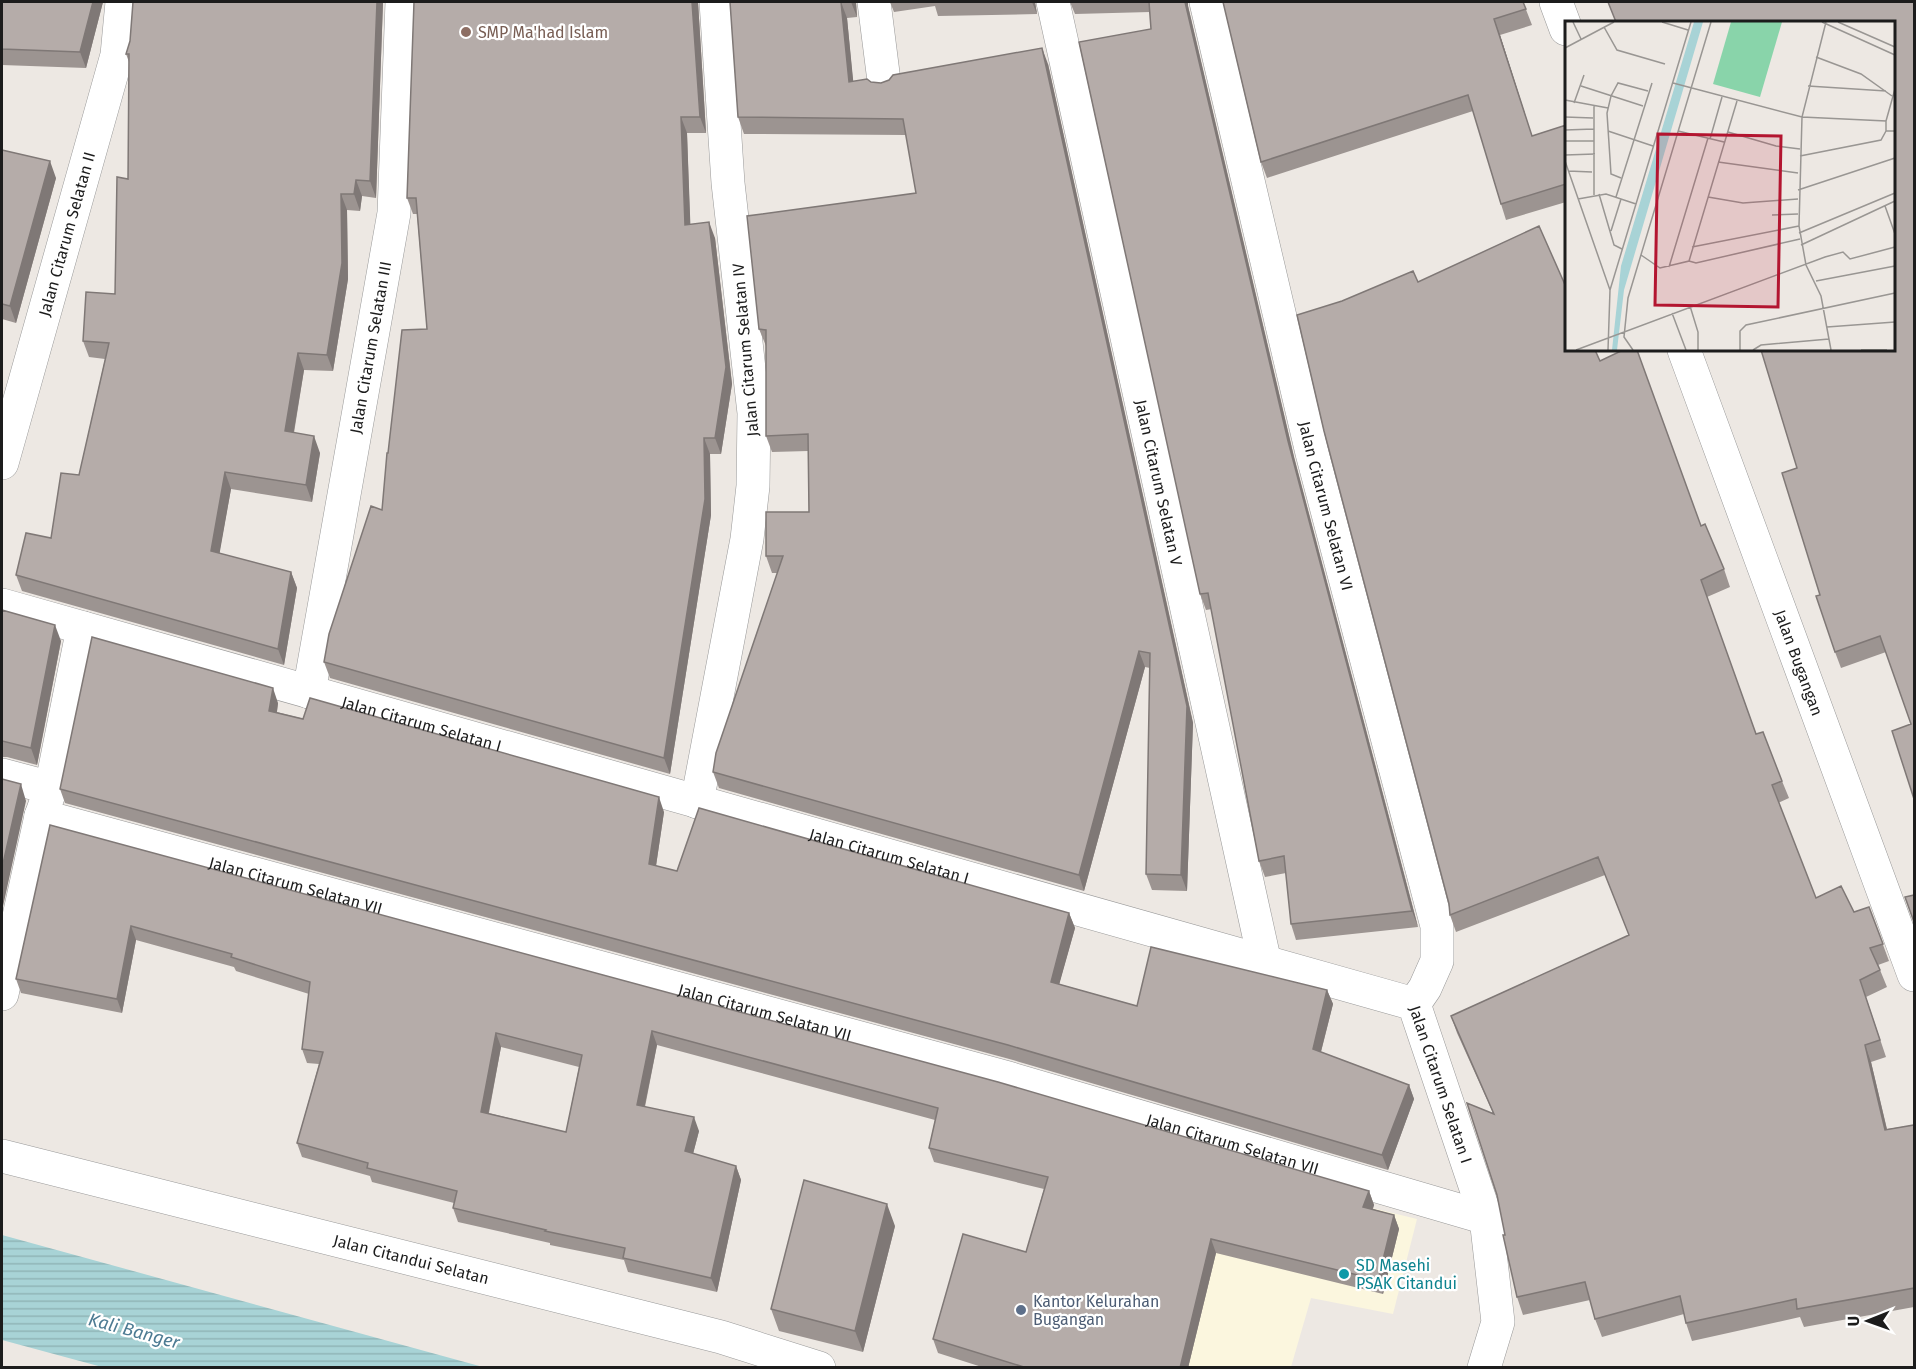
<svg xmlns="http://www.w3.org/2000/svg" width="1916" height="1369" font-family="'Fira Sans',sans-serif">
  <style>
    .education { fill: #fbf6de }
    .water { fill: url(#water-rules) }
    .lines { fill: none; stroke-linecap: round; stroke-linejoin: round }
    .minor-casing { stroke: #999; stroke-width: 34 }
    .tertiary-casing { stroke: #999; stroke-width: 34 }
    .minor { stroke: #fff; stroke-width: 33 }
    .tertiary { stroke: #fff; stroke-width: 33 }
    .wall { fill: #9c9491; fill-rule: evenodd }
    .shaded-wall { fill: #7f7876 }
    .building { fill: #b5aca9; stroke: #7f7876; stroke-width: 1.5; fill-rule: evenodd }
    .education-dot { fill: #8d6e63; stroke: #fff; stroke-width: 2 }
    .culture-dot { fill: #0f9aa8; stroke: #fff; stroke-width: 2 }
    .service-dot { fill: #5c6f8a; stroke: #fff; stroke-width: 2 }
    .labels { text-anchor: middle; stroke-width: 4.5; stroke-linejoin: round; paint-order: stroke }
    .education-label { font-size: 16px; fill: #785e54; stroke: #fff; text-anchor: start }
    .street-label { font-size: 16px; fill: #1c1c1c; stroke: #fff }
    .culture-label { font-size: 16px; fill: #0d838f; stroke: #fff; text-anchor: start }
    .service-label { font-size: 16px; fill: #4e5e75; stroke: #fff; text-anchor: start }
    .water-label { font-size: 18px; font-style: italic; fill: #4d7b93; stroke: #fff }
    .inset-road { fill: none; stroke: #999693; stroke-width: 1.5 }
    .view { fill: #b31530; fill-opacity: 0.15; stroke: #b31530; stroke-width: 3 }
    .inset-edge { fill: none; stroke: #1c1c1c; stroke-width: 3 }
  </style>
  <defs>
    <pattern id="water-rules" width="6" height="5" patternUnits="userSpaceOnUse" patternTransform="scale(1.5)"><rect width="6" height="5" fill="#a8d3d6"/><path d="M0 2.5h6" fill="none" stroke="#90b5b7"/></pattern>
  </defs>
  <rect width="100%" height="100%" fill="#ede8e3"/>
  <path class="education" d="M 1146,1152 L 1417,1219 L 1393,1314 L 1311,1298 L 1291,1367 L 1091,1368 Z"/>
  <path class="water" d="M 2,1235 L 483,1367 L 102,1367 L 2,1340 Z"/>
  <g class="lines">
    <g class="minor-casing">
      <g id="minor">
        <path d="M 874,2 L 884,81"/>
        <path id="s1" d="M 1053,2 L 1265,963"/>
        <path id="s2" d="M 1206,2 L 1312,453 L 1437,926 L 1437,961 L 1425,988 L 1414,1004"/>
        <path id="s3" d="M 2,463 L 117,55 L 122,2"/>
        <path id="s4" d="M 2,605 L 1414,1004 L 1486,1218 L 1498,1322 L 1484,1368"/>
        <path id="s5" d="M 309,692 L 394,213 L 402,2"/>
        <path d="M 2,775 L 51,788"/>
        <path d="M 697,802 L 747,539 L 753,486 L 754,413 L 728,183 L 716,2"/>
        <path id="s6" d="M 41,816 L 1008,1078 L 1486,1218"/>
        <path d="M 2,994 L 41,816 L 51,788 L 83,628"/>
        <path id="s7" d="M 2,1156 L 721,1337 L 819,1368"/>
      </g>
    </g>
    <g class="tertiary-casing">
      <g id="tertiary">
        <path d="M 1556,2 L 1566,29"/>
        <path id="s8" d="M 1684,350 L 1914,975"/>
      </g>
    </g>
    <use href="#minor" class="minor"/>
    <use href="#tertiary" class="tertiary"/>
  </g>
  <path class="wall" d="M 2,2 L 103,2 L 86,68 L 2,65 Z
    M 133,2 L 383,2 L 376,198 L 362,196 L 360,211 L 347,210 L 348,279 L 333,371 L 304,370 L 294,433 L 320,453 L 312,502 L 231,489 L 219,554 L 291,572 L 297,588 L 284,665 L 22,591 L 16,575 L 51,538 L 79,475 L 105,359 L 89,357 L 83,341 L 115,294 L 128,179 L 129,62 L 126,54 L 130,41 Z
    M 414,2 L 698,2 L 706,133 L 687,133 L 690,224 L 715,238 L 732,384 L 721,454 L 710,454 L 711,515 L 670,774 L 330,678 L 324,662 L 382,510 L 388,453 L 427,329 L 417,214 L 413,214 L 407,198 Z
    M 730,2 L 856,2 L 857,17 L 847,18 L 853,82 L 881,83 L 1048,64 L 1193,723 L 1187,891 L 1152,890 L 1146,874 L 1150,668 L 1145,667 L 1084,891 L 719,788 L 713,772 L 778,573 L 772,573 L 766,556 L 809,512 L 808,451 L 772,452 L 766,436 L 766,346 L 759,329 L 916,193 L 906,135 L 744,134 L 738,117 Z
    M 890,2 L 1035,2 L 1037,14 L 938,16 L 935,6 L 894,12 Z
    M 1070,2 L 1188,2 L 1188,6 L 1294,457 L 1418,927 L 1296,940 L 1291,924 L 1286,873 L 1265,877 L 1259,861 L 1212,609 L 1206,610 L 1200,594 L 1150,12 L 1075,14 Z
    M 1523,2 L 1532,25 L 1500,35 L 1532,136 L 1566,125 L 1566,202 L 1506,220 L 1501,204 L 1473,111 L 1267,178 L 1261,162 Z
    M 1914,2 L 1911,724 L 1886,652 L 1841,668 L 1835,652 L 1820,595 L 1797,468 L 1893,350 Z
    M 2,150 L 56,178 L 16,323 L 2,319 Z
    M 1600,361 L 1701,526 L 1724,569 L 1730,587 L 1707,597 L 1756,734 L 1782,781 L 1789,798 L 1778,803 L 1816,898 L 1854,912 L 1869,907 L 1889,961 L 1878,965 L 1887,987 L 1866,997 L 1886,1057 L 1871,1062 L 1887,1129 L 1914,1125 L 1914,1307 L 1804,1327 L 1800,1317 L 1692,1341 L 1686,1323 L 1684,1314 L 1602,1337 L 1595,1319 L 1590,1300 L 1523,1315 L 1517,1297 L 1505,1235 L 1493,1113 L 1457,1033 L 1451,1016 L 1629,935 L 1605,875 L 1456,932 L 1450,915 Z
    M 2,610 L 61,641 L 37,765 L 7,757 L 2,757 Z
    M 278,703 L 277,712 L 664,812 L 656,866 L 677,871 L 1069,913 L 1075,928 L 1059,984 L 1137,1006 L 1327,990 L 1333,1004 L 1321,1052 L 1409,1085 L 1414,1099 L 1388,1170 L 1013,1060 L 65,803 L 60,789 Z
    M 50,825 L 1369,1191 L 1374,1205 L 1373,1209 L 1394,1215 L 1399,1229 L 1383,1294 L 1216,1253 L 1188,1368 L 985,1368 L 938,1353 L 933,1339 L 1026,1252 L 1044,1189 L 934,1162 L 929,1148 L 935,1120 L 657,1045 L 645,1107 L 699,1131 L 693,1154 L 736,1166 L 741,1180 L 717,1292 L 628,1272 L 624,1260 L 550,1245 L 550,1243 L 458,1222 L 453,1208 L 454,1203 L 372,1182 L 370,1176 L 302,1157 L 297,1143 L 319,1064 L 307,1063 L 302,1049 L 309,994 L 236,971 L 234,967 L 136,940 L 122,1013 L 21,993 L 16,979 ZM 501,1047 L 579,1067 L 566,1132 L 489,1113 Z
    M 895,1226 L 863,1352 L 779,1331 L 771,1309 Z"/>
  <path class="shaded-wall" d="M 93,2 L 103,2 L 86,68 L 80,52 Z
    M 377,2 L 383,2 L 376,198 L 370,181 Z
    M 692,2 L 698,2 L 706,133 L 700,117 Z
    M 841,2 L 847,18 L 855,99 L 849,82 Z
    M 851,2 L 856,2 L 857,17 Z
    M 1032,2 L 1035,2 L 1037,14 Z
    M 1185,2 L 1188,2 L 1188,6 L 1294,457 L 1418,927 L 1412,911 L 1288,441 Z
    M 1494,19 L 1500,35 L 1537,152 L 1532,136 Z
    M 1042,48 L 1048,64 L 1193,723 L 1187,891 L 1181,875 L 1187,706 Z
    M 681,117 L 687,133 L 691,241 L 685,225 Z
    M 50,161 L 56,178 L 16,323 L 10,306 Z
    M 356,180 L 362,196 L 360,211 L 354,194 Z
    M 341,194 L 347,210 L 348,279 L 333,371 L 327,355 Z
    M 709,222 L 715,238 L 732,384 L 721,454 L 715,438 Z
    M 298,353 L 304,370 L 291,448 L 285,431 Z
    M 314,436 L 320,453 L 312,502 L 306,485 Z
    M 704,438 L 710,454 L 711,515 L 670,774 L 664,758 Z
    M 225,472 L 231,489 L 217,568 L 211,551 Z
    M 291,572 L 297,588 L 284,665 L 278,649 Z
    M 55,625 L 61,641 L 37,765 L 31,748 Z
    M 1139,651 L 1145,667 L 1084,891 L 1079,875 Z
    M 273,688 L 278,703 L 275,725 L 269,711 Z
    M 21,784 L 26,801 L 2,911 L 2,868 Z
    M 659,797 L 664,812 L 654,879 L 649,864 Z
    M 1069,913 L 1075,928 L 1056,996 L 1051,982 Z
    M 131,926 L 136,940 L 122,1013 L 117,999 Z
    M 1327,990 L 1333,1004 L 1318,1063 L 1313,1049 Z
    M 652,1031 L 657,1045 L 642,1119 L 637,1105 Z
    M 496,1033 L 501,1047 L 486,1126 L 481,1112 Z
    M 1865,1045 L 1871,1062 L 1891,1147 L 1885,1130 Z
    M 1409,1085 L 1414,1099 L 1388,1170 L 1382,1155 Z
    M 694,1117 L 699,1131 L 690,1165 L 685,1151 Z
    M 736,1166 L 741,1180 L 717,1292 L 711,1278 Z
    M 1369,1191 L 1374,1205 L 1368,1221 L 1363,1207 Z
    M 887,1204 L 895,1226 L 863,1352 L 855,1331 Z
    M 1394,1215 L 1399,1229 L 1383,1294 L 1378,1280 Z
    M 1211,1239 L 1216,1253 L 1188,1368 L 1180,1368 Z"/>
  <path class="building" d="M 2,2 L 93,2 L 80,52 L 2,49 Z
    M 133,2 L 377,2 L 370,181 L 356,180 L 354,194 L 341,194 L 342,263 L 327,355 L 298,353 L 285,431 L 314,436 L 306,485 L 225,472 L 211,551 L 291,572 L 278,649 L 16,575 L 26,533 L 51,538 L 61,473 L 79,475 L 109,343 L 83,341 L 86,292 L 115,294 L 117,177 L 128,179 L 129,54 L 126,54 L 130,41 Z
    M 414,2 L 692,2 L 700,117 L 681,117 L 685,225 L 709,222 L 726,367 L 715,438 L 704,438 L 705,499 L 664,758 L 324,662 L 329,634 L 371,506 L 382,510 L 387,453 L 388,453 L 402,330 L 427,329 L 416,198 L 407,198 Z
    M 730,2 L 841,2 L 849,82 L 867,79 L 871,82 L 881,83 L 889,80 L 893,75 L 1042,48 L 1187,706 L 1181,875 L 1146,874 L 1150,653 L 1139,651 L 1079,875 L 713,772 L 716,753 L 783,556 L 766,556 L 766,512 L 809,512 L 808,434 L 766,436 L 766,330 L 759,329 L 747,216 L 916,193 L 903,119 L 738,117 Z
    M 1149,2 L 1185,2 L 1288,441 L 1412,911 L 1291,924 L 1284,856 L 1259,861 L 1208,593 L 1200,594 L 1079,42 L 1151,29 Z
    M 1223,2 L 1523,2 L 1526,9 L 1494,19 L 1532,136 L 1566,125 L 1566,184 L 1501,204 L 1468,95 L 1261,162 Z
    M 1608,2 L 1914,2 L 1914,799 L 1892,731 L 1911,724 L 1880,636 L 1835,652 L 1816,596 L 1820,595 L 1782,473 L 1797,468 L 1761,350 L 1893,350 L 1893,22 L 1616,22 Z
    M 2,150 L 50,161 L 10,306 L 2,304 Z
    M 1539,226 L 1566,287 L 1566,350 L 1595,350 L 1600,361 L 1623,350 L 1637,350 L 1701,526 L 1705,524 L 1724,569 L 1701,580 L 1756,734 L 1763,732 L 1782,781 L 1772,785 L 1816,898 L 1841,886 L 1854,912 L 1869,907 L 1883,944 L 1870,948 L 1880,970 L 1860,980 L 1880,1040 L 1865,1045 L 1885,1130 L 1914,1125 L 1914,1288 L 1797,1309 L 1796,1299 L 1686,1323 L 1680,1296 L 1595,1319 L 1585,1282 L 1517,1297 L 1503,1235 L 1505,1235 L 1497,1195 L 1467,1103 L 1494,1114 L 1451,1016 L 1629,935 L 1598,857 L 1450,915 L 1449,904 L 1324,431 L 1297,315 L 1342,301 L 1413,271 L 1418,282 Z
    M 2,610 L 55,625 L 31,748 L 2,741 Z
    M 92,637 L 273,688 L 269,711 L 303,719 L 310,698 L 659,797 L 649,864 L 677,871 L 699,808 L 1069,913 L 1051,982 L 1137,1006 L 1151,947 L 1327,990 L 1313,1049 L 1409,1085 L 1382,1155 L 1008,1045 L 60,789 Z
    M 2,779 L 21,784 L 2,868 Z
    M 50,825 L 998,1082 L 1369,1191 L 1363,1207 L 1394,1215 L 1378,1280 L 1211,1239 L 1180,1368 L 1027,1368 L 933,1339 L 963,1234 L 1026,1252 L 1048,1177 L 929,1148 L 938,1108 L 652,1031 L 637,1105 L 694,1117 L 685,1151 L 736,1166 L 711,1278 L 623,1258 L 625,1248 L 545,1231 L 546,1230 L 453,1208 L 457,1191 L 367,1168 L 368,1163 L 297,1143 L 323,1052 L 302,1049 L 310,982 L 231,957 L 232,954 L 131,926 L 117,999 L 16,979 ZM 496,1033 L 582,1055 L 566,1132 L 481,1112 Z
    M 1914,895 L 1914,922 L 1905,897 Z
    M 804,1180 L 887,1204 L 855,1331 L 771,1309 Z"/>
  <circle class="education-dot" cx="466" cy="32" r="6"/>
  <circle class="culture-dot" cx="1344" cy="1274" r="6"/>
  <circle class="service-dot" cx="1021" cy="1310" r="6"/>
  <g class="labels">
    <g class="education-label">
      <text x="478" y="38">SMP Ma'had Islam</text>
    </g>
    <g class="street-label">
      <text dy="6" stroke="none"><textPath href="#s3" startOffset="238">Jalan Citarum Selatan II</textPath></text>
      <text dy="6" stroke="none"><textPath href="#s5" startOffset="350">Jalan Citarum Selatan III</textPath></text>
      <text transform="translate(745 350) rotate(-95)" y="6">Jalan Citarum Selatan IV</text>
      <text dy="6" stroke="none"><textPath href="#s1" startOffset="492">Jalan Citarum Selatan V</textPath></text>
      <text dy="6" stroke="none"><textPath href="#s2" startOffset="518">Jalan Citarum Selatan VI</textPath></text>
      <text dy="6" stroke="none"><textPath href="#s8" startOffset="333">Jalan Bugangan</textPath></text>
      <text dy="6" stroke="none"><textPath href="#s4" startOffset="436">Jalan Citarum Selatan I</textPath></text>
      <text dy="6" stroke="none"><textPath href="#s4" startOffset="922">Jalan Citarum Selatan I</textPath></text>
      <text dy="6" stroke="none"><textPath href="#s6" startOffset="264">Jalan Citarum Selatan VII</textPath></text>
      <text dy="6" stroke="none"><textPath href="#s6" startOffset="750">Jalan Citarum Selatan VII</textPath></text>
      <text dy="6" stroke="none"><textPath href="#s4" startOffset="1552">Jalan Citarum Selatan I</textPath></text>
      <text dy="6" stroke="none"><textPath href="#s6" startOffset="1236">Jalan Citarum Selatan VII</textPath></text>
      <text dy="6" stroke="none"><textPath href="#s7" startOffset="422">Jalan Citandui Selatan</textPath></text>
    </g>
    <g class="culture-label">
      <text x="1356" y="1271">SD Masehi<tspan x="1356" dy="18">PSAK Citandui</tspan></text>
    </g>
    <g class="service-label">
      <text x="1033" y="1307">Kantor Kelurahan<tspan x="1033" dy="18">Bugangan</tspan></text>
    </g>
    <g class="water-label">
      <text transform="translate(134 1331) rotate(15)" y="6">Kali Banger</text>
    </g>
  </g>
  <g transform="translate(1565 21)">
    <rect width="330" height="330" fill="#ede8e3"/>
    <path d="M 166,1 L 217,1 L 195,76 L 148,63 Z" fill="#89d4aa"/>
    <path d="M 129,1 L 138,1 L 59,269 L 52,329 L 47,329 L 56,245 Z" fill="#a8d3d6"/>
    <path class="inset-road" d="M 8,1 L 16,18M 97,1 L 123,9M 257,1 L 330,34M 261,1 L 237,96 L 234,205 L 241,244 L 256,275 L 266,329M 273,1 L 330,26M 39,6 L 52,29 L 100,43M 0,27 L 49,1M 251,36 L 296,53 L 327,75M 108,62 L 237,96 L 321,100 L 321,110 L 330,110M 16,65 L 78,85M 243,65 L 321,70M 0,79 L 43,87M 9,82 L 19,54M 0,96 L 28,97M 321,100 L 330,68M 0,109 L 29,108M 43,110 L 88,125M 113,110 L 159,121M 163,111 L 211,125 L 235,128M 145,118 L 157,76M 0,120 L 29,120M 0,134 L 30,133M 235,135 L 316,119 L 321,110M 0,140 L 45,269 L 43,329M 153,141 L 233,152M 3,150 L 27,151M 56,157 L 46,153 L 42,92 L 46,75 L 53,62 L 83,70M 233,169 L 330,137M 34,173 L 49,224 L 57,228M 29,174 L 29,85M 51,176 L 87,62M 143,176 L 178,182 L 233,178M 13,178 L 41,173 L 71,183M 320,185 L 330,213M 207,194 L 233,193M 46,210 L 56,178M 234,212 L 330,172M 236,224 L 330,180M 127,226 L 234,205M 76,234 L 95,247 L 124,240 L 172,80M 124,240 L 131,242 L 235,218M 104,246 L 143,117M 251,260 L 330,245M 45,269 L 126,1M 125,285 L 133,311 L 133,329M 107,292 L 121,329M 262,306 L 330,301M 11,329 L 260,236 L 278,231 L 285,238 L 330,226M 68,329 L 59,316 L 63,277 L 146,1M 175,329 L 175,310 L 181,304 L 330,272M 188,329 L 196,324 L 264,318M 296,329 L 322,329"/>
    <path class="view" d="M 93,113 L 216,115 L 213,286 L 90,284 Z"/>
    <rect width="330" height="330" class="inset-edge"/>
  </g>
  <rect width="1916" height="1369" fill="none" stroke="#1c1c1c" stroke-width="6"/>
  <g transform="translate(1868 1321) rotate(269)" stroke="#ffffff" stroke-width="4.5" paint-order="stroke">
  <path d="M0-4.5L10 22L0 15L-10 22Z" fill="#1c1c1c"/>
  <text y="-9" font-size="16" font-weight="bold" text-anchor="middle" fill="#1c1c1c">U</text>
  </g>
</svg>
